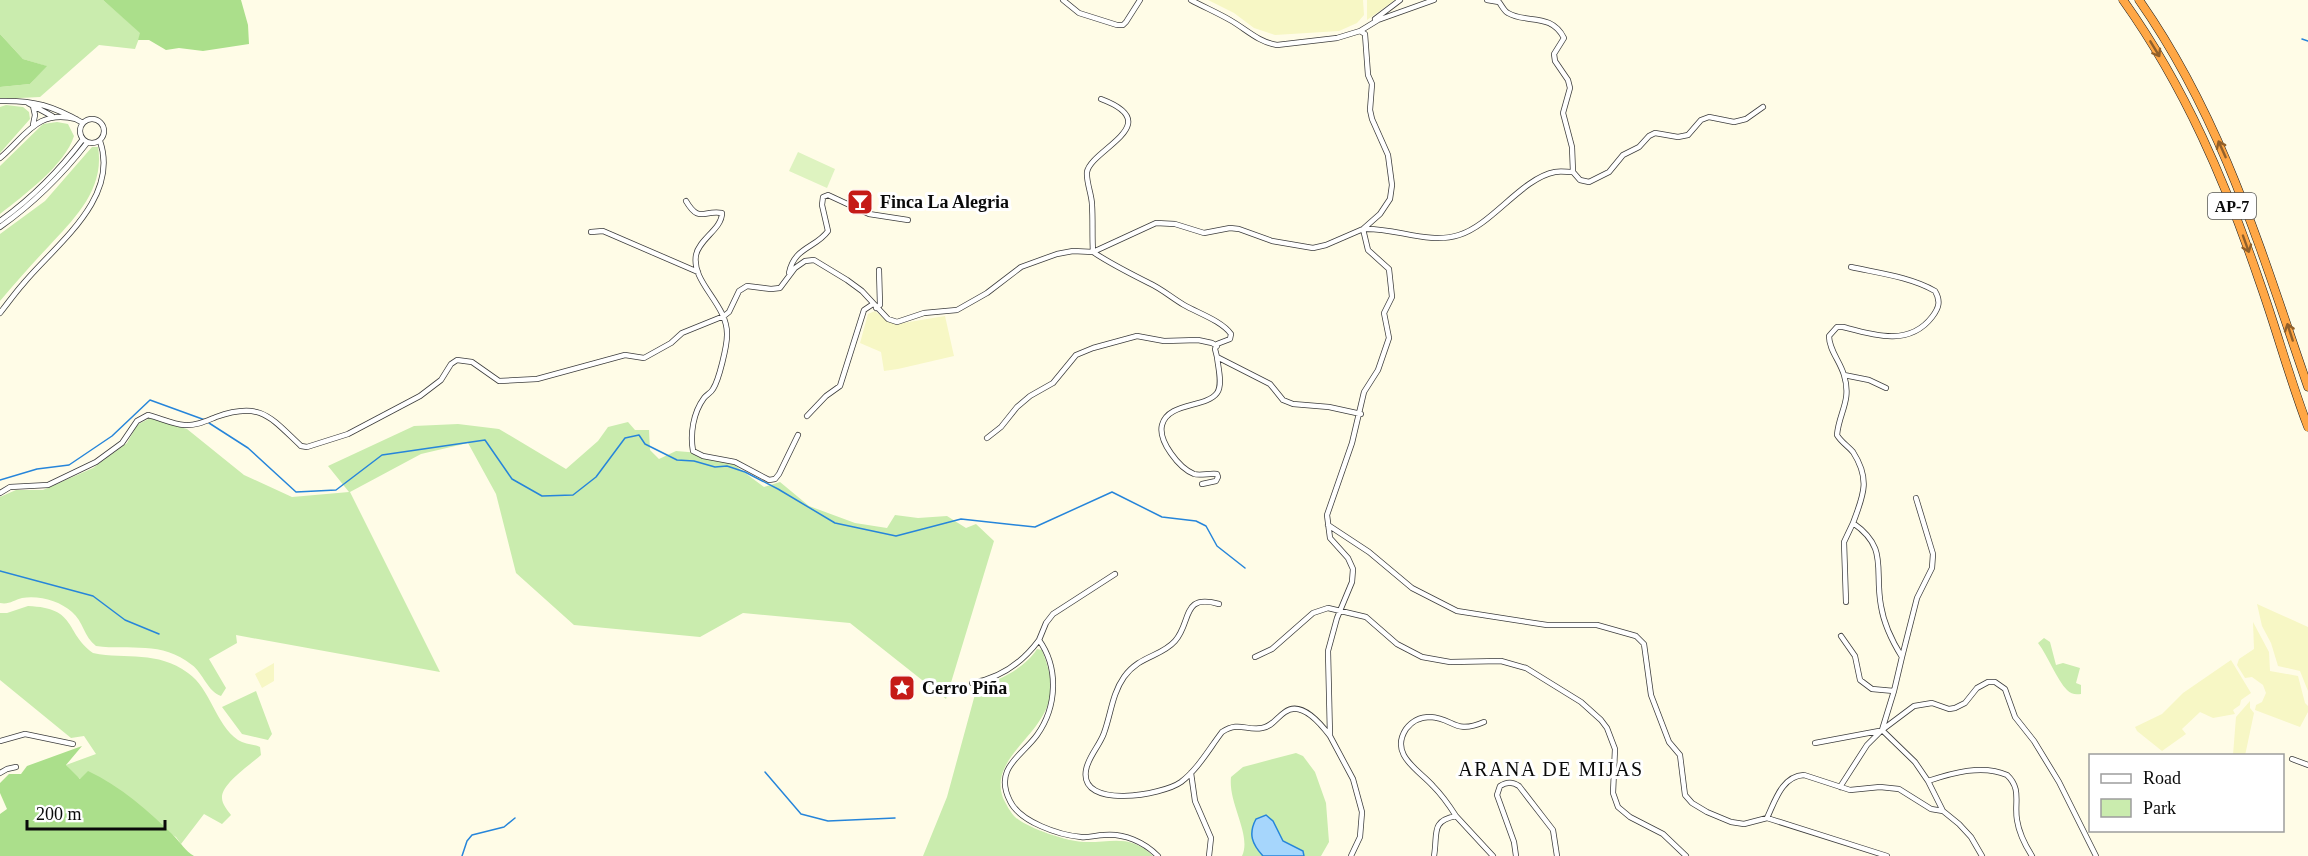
<svg xmlns="http://www.w3.org/2000/svg" width="2308" height="856" font-family="Georgia,serif">
  <style>
    .farmland { fill: #f7f7c5 }
    .green { fill: #caecae }
    .forest { fill: #abdf8b }
    .pitch { fill: #def3c0 }
    .water { fill: #a6d6fc; stroke: #2685da; stroke-width: 1.5 }
    .lines { fill: none; stroke-linecap: round; stroke-linejoin: round }
    .stream { stroke: #2685da; stroke-width: 1.5 }
    .street-casing { stroke: #3d3d3d; stroke-width: 6 }
    .highway-casing { stroke: #1b1b1b; stroke-width: 9 }
    .street { stroke: #fff; stroke-width: 4.5 }
    .highway { stroke: #ffa745; stroke-width: 8 }
    .oneway { stroke: #91602a }
    .labels { text-anchor: middle; stroke-width: 6; stroke-linejoin: round; paint-order: stroke }
    .shield { fill: #fff; stroke: #545454; stroke-width: 1.5 }
    .shield-label { font-size: 16px; font-weight: bold; fill: #0a0a0a }
    .poi-label { font-size: 18px; font-weight: bold; fill: #0a0a0a; stroke: #fff; text-anchor: start }
    .neighbourhood-label { font-size: 20px; letter-spacing: 1.5px; fill: #0a0a0a; stroke: #fff }
  </style>
  <rect width="100%" height="100%" fill="#fffce7"/>
  <path class="farmland" d="M 1208,0 L 1363,0 L 1364,15 L 1357,23 L 1339,31 L 1275,35 L 1254,28 L 1234,13 Z
    M 1367,0 L 1395,0 L 1367,20 Z
    M 875,311 L 887,321 L 897,324 L 945,316 L 954,356 L 898,369 L 884,371 L 881,352 L 860,343 L 868,314 Z
    M 2257,604 L 2308,627 L 2308,691 L 2300,671 L 2278,666 L 2271,643 L 2262,626 Z
    M 2253,622 L 2269,652 L 2270,671 L 2298,676 L 2305,703 L 2308,706 L 2308,712 L 2300,727 L 2255,710 L 2256,705 L 2262,702 L 2266,693 L 2263,685 L 2252,677 L 2245,678 L 2237,665 L 2239,659 L 2254,649 Z
    M 2231,660 L 2251,693 L 2241,700 L 2240,705 L 2233,710 L 2235,714 L 2213,718 L 2200,712 L 2182,729 L 2186,734 L 2162,751 L 2137,731 L 2135,727 L 2162,714 L 2183,693 Z
    M 274,663 L 274,681 L 262,688 L 255,674 Z
    M 2250,701 L 2250,708 L 2254,713 L 2246,751 L 2245,755 L 2233,755 L 2236,717 Z"/>
  <path class="green" d="M 0,0 L 103,0 L 141,33 L 135,49 L 99,45 L 40,97 L 0,99 L 0,87 L 30,84 L 46,66 L 23,59 L 0,34 Z
    M 6,105 L 23,107 L 29,112 L 30,119 L 0,153 L 0,107 Z
    M 57,122 L 68,124 L 74,136 C 65,165 24,195 0,214 L 0,166 L 43,124 Z
    M 92,147 L 98,147 C 105,189 75,218 49,246 C 32,264 16,282 0,301 L 0,234 L 45,201 Z
    M 150,418 L 187,429 L 244,475 L 292,497 L 349,492 L 328,466 L 414,426 L 458,424 L 499,429 L 566,469 L 598,441 L 608,427 L 628,422 L 635,430 L 649,430 L 650,450 L 659,459 L 676,451 L 700,453 L 729,461 L 764,487 L 780,482 L 809,506 L 855,523 L 887,528 L 895,515 L 918,518 L 947,516 L 966,528 L 976,524 L 994,541 L 946,699 L 850,623 L 743,613 L 700,637 L 574,625 L 516,573 L 496,494 L 468,443 L 421,454 L 350,492 L 440,672 L 236,635 L 237,643 L 209,659 L 226,688 L 221,696 C 208,692 203,673 192,665 C 161,640 131,651 96,646 C 84,637 83,621 72,612 C 60,601 39,595 22,598 C 14,600 9,605 0,603 L 0,497 L 16,490 L 43,490 L 93,468 L 127,443 L 137,425 Z
    M 28,606 C 78,608 64,632 93,653 C 127,660 157,650 188,673 C 211,689 215,724 238,740 C 244,744 253,744 260,747 L 261,755 C 251,764 221,784 222,798 C 222,804 228,811 231,815 L 222,824 L 204,814 L 181,844 L 176,837 L 74,775 L 66,765 L 96,754 L 84,736 L 71,738 L 0,680 L 0,613 L 7,613 Z
    M 2044,638 L 2050,642 L 2056,665 L 2063,663 L 2080,668 L 2076,683 L 2081,685 L 2081,694 C 2075,695 2071,694 2067,690 C 2057,680 2048,656 2038,643 Z
    M 1037,649 L 1042,650 C 1047,663 1051,675 1051,690 C 1048,735 988,756 1003,798 C 1006,804 1010,812 1015,817 C 1027,828 1068,842 1084,842 C 1110,843 1130,833 1153,856 L 923,856 L 947,797 L 977,687 C 999,681 1025,668 1037,649 Z
    M 256,691 L 272,734 L 268,740 L 242,734 L 222,707 Z
    M 1296,753 L 1303,756 L 1315,772 L 1326,803 L 1329,842 L 1321,856 L 1242,856 C 1252,835 1228,804 1231,777 L 1243,767 Z"/>
  <path class="forest" d="M 103,0 L 241,0 L 248,25 L 249,44 L 203,51 L 179,48 L 166,50 L 149,40 L 138,40 L 140,33 Z
    M 0,34 L 23,59 L 47,66 L 30,84 L 0,87 Z
    M 82,746 L 66,765 L 80,779 L 88,771 C 120,786 149,811 174,836 C 181,843 185,851 194,856 L 0,856 L 0,814 L 7,809 L 0,793 L 0,783 L 9,774 L 21,774 L 27,766 Z"/>
  <path class="pitch" d="M 798,152 L 835,169 L 827,188 L 789,171 Z"/>
  <path class="water" d="M 1266,815 L 1273,821 L 1283,841 L 1303,851 L 1304,856 L 1263,856 C 1252,844 1248,834 1256,819 Z"/>
  <g class="lines">
    <path class="stream" d="M 2302,39 L 2308,41
      M 209,423 L 248,448 L 296,492 L 336,490 L 382,455 L 485,440 L 512,479 L 542,496 L 573,495 L 596,477 L 625,438 L 639,435 L 645,444 L 677,460 L 694,461 L 715,467 L 727,466 L 745,472 L 778,489 L 835,523 L 896,536 L 961,519 L 1035,527 L 1112,492 L 1162,517 L 1196,521 L 1206,526 L 1217,546 L 1245,568
      M 0,480 L 37,469 L 69,465 L 112,436 L 150,400 L 205,420
      M 0,571 L 93,596 L 125,620 L 159,634
      M 765,772 L 801,814 L 828,821 L 895,818
      M 462,856 L 467,841 L 472,835 L 504,827 L 515,818"/>
    <g class="street-casing">
      <path id="street" d="M 1063,0 L 1079,13 L 1117,25 L 1123,25 L 1126,22 L 1140,0
        M 1487,0 L 1499,2 C 1502,6 1504,11 1508,13 C 1526,24 1551,12 1564,38 L 1554,54 L 1555,61 L 1568,80 L 1570,88 L 1563,113 L 1572,147 L 1573,172
        M 1375,19 L 1400,0
        M 1360,31 L 1378,20 L 1434,0
        M 1101,99 C 1168,124 1091,149 1087,172 C 1086,182 1092,195 1092,205 C 1093,220 1092,236 1093,252 C 1111,264 1129,273 1149,283 C 1162,289 1172,298 1184,305 C 1198,313 1222,321 1231,334 L 1230,339 L 1217,344 L 1215,349 L 1217,357 L 1270,384 L 1283,400 L 1293,404 L 1329,407 L 1361,414
        M 0,101 C 34,100 53,106 83,123
        M 28,103 L 52,116
        M 33,106 L 35,115 L 33,125
        M80 131a12 12 0 1 1 24 0a12 12 0 1 1-24 0Z
        M 0,158 C 26,136 37,109 76,119
        M 686,201 C 699,223 703,210 722,213 C 722,229 699,239 696,255 C 691,283 728,304 727,335 C 727,346 719,380 713,389 C 711,393 706,395 704,398 C 693,413 690,434 693,451 L 703,456 L 735,462 L 769,480 L 775,479 L 779,474 L 798,435
        M 0,221 C 32,198 59,171 83,139
        M 0,227 C 34,203 62,175 87,143
        M 591,232 L 603,231 L 698,272
        M 1851,267 C 1878,273 1911,277 1935,291 C 1941,301 1939,308 1932,317 C 1909,347 1873,335 1843,327 L 1837,327 L 1829,336 C 1829,350 1840,361 1844,375 C 1852,401 1839,412 1837,435 C 1841,442 1848,446 1853,452 C 1871,480 1863,496 1853,523 C 1889,548 1874,569 1881,606 C 1884,625 1892,641 1902,657 L 1894,691 L 1882,730 L 1915,762 L 1928,781 L 1943,811 L 1959,824 L 1971,837 L 1982,856
        M 789,273 C 794,247 816,248 828,231 L 822,205 L 823,197 L 828,195 L 869,214 L 908,220
        M 876,308 L 880,305 L 879,270
        M 0,313 C 8,303 15,293 23,284 C 55,245 120,199 100,141
        M 1844,375 L 1869,380 L 1886,388
        M 807,416 L 826,396 L 840,386 L 864,310 L 873,304
        M 987,438 L 1001,427 L 1017,407 L 1030,396 L 1053,383 L 1076,355 L 1093,348 L 1137,336 L 1164,341 L 1198,340 L 1212,343 L 1217,346
        M 1202,484 L 1216,481 L 1218,477 L 1217,474 C 1210,473 1200,476 1194,474 C 1179,468 1158,441 1162,425 C 1168,402 1206,408 1217,393 C 1223,385 1218,367 1217,357
        M 0,493 L 10,487 L 48,485 L 96,462 L 122,443 L 137,421 L 148,415 C 160,418 173,424 184,425 C 196,426 206,421 216,417 C 261,401 270,417 301,446 L 307,447 L 348,434 L 420,396 L 441,380 L 451,364 L 457,360 L 472,362 L 499,381 L 537,379 L 625,355 L 644,358 L 671,343 L 682,333 L 724,316 L 729,312 L 739,291 L 747,286 L 771,289 L 780,288 L 795,268 L 805,261 L 814,260 L 847,280 L 862,291 L 888,319 L 897,322 L 924,313 L 957,310 L 987,293 L 1021,267 L 1057,254 L 1073,251 L 1093,252 L 1156,223 L 1175,224 L 1204,233 L 1230,228 L 1239,229 L 1272,241 L 1313,248 L 1326,245 L 1363,229 L 1380,214 L 1390,199 L 1392,185 L 1388,155 L 1372,119 L 1370,110 L 1372,84 L 1368,75 L 1365,34 L 1360,31 L 1337,38 L 1277,45 C 1258,42 1246,29 1230,20 C 1218,13 1204,7 1191,0
        M 1328,525 L 1369,552 L 1412,588 L 1457,611 L 1547,625 L 1597,625 L 1636,636 L 1644,644 L 1651,695 L 1669,742 L 1680,755 L 1685,795 L 1692,803 L 1707,812 L 1731,822 L 1744,824 L 1767,818 L 1887,856
        M 1115,574 L 1053,614 L 1046,623 L 1039,640 C 1059,668 1057,707 1037,735 C 1022,756 993,768 1010,801 C 1020,822 1059,835 1081,837 C 1089,838 1096,835 1104,835 C 1124,833 1144,842 1158,856
        M 1846,602 L 1844,542 L 1853,523
        M 1219,604 C 1181,593 1192,622 1175,641 C 1161,657 1140,655 1124,677 C 1112,694 1111,714 1104,733 C 1100,745 1088,757 1086,770 C 1079,810 1163,795 1181,782 C 1198,769 1209,749 1222,732 C 1239,721 1246,731 1262,728 C 1273,726 1276,718 1285,712 C 1301,700 1321,724 1330,736
        M 1841,636 L 1855,656 L 1860,680 L 1872,689 L 1894,691
        M 1255,657 L 1272,649 L 1313,613 L 1328,608 L 1366,617 L 1397,644 L 1422,657 L 1450,662 L 1501,661 L 1526,668 L 1581,702 L 1601,720 L 1607,728 L 1615,749 L 1613,793 L 1618,807 L 1630,817 L 1663,834 L 1686,856
        M 1902,657 L 1917,598 L 1932,568 L 1933,554 L 1916,498
        M 972,683 C 1001,678 1022,663 1039,640
        M 0,741 L 25,734 L 73,744
        M 1815,743 L 1879,731
        M 2292,759 L 2308,765
        M 0,773 L 7,769 L 16,767
        M 1191,773 L 1195,801 L 1211,838 L 1209,856
        M 1928,781 C 1952,773 1982,764 2007,775 C 2022,789 2014,803 2017,820 C 2019,833 2025,845 2032,856
        M 1840,787 L 1867,745 L 1882,730 L 1914,706 L 1932,703 L 1949,709 L 1955,708 L 1965,703 L 1977,688 L 1988,682 L 1995,682 L 2005,689 L 2015,717 L 2034,741 L 2059,782 L 2096,856
        M 1456,816 C 1449,805 1442,795 1433,786 C 1419,770 1389,755 1406,729 C 1412,721 1421,717 1430,717 C 1454,718 1454,735 1484,722
        M 1767,818 C 1775,801 1782,776 1804,775 L 1850,790 L 1880,787 L 1899,789 L 1931,809 L 1943,811
        M 1351,856 L 1360,837 L 1362,812 L 1353,779 L 1330,736 L 1328,651 L 1337,618 L 1352,582 L 1353,569 L 1348,558 L 1330,538 L 1327,515 L 1352,443 L 1364,392 L 1378,370 L 1389,338 L 1384,313 L 1392,297 L 1389,269 L 1368,250 L 1363,229 C 1394,227 1428,245 1459,235 C 1492,225 1522,178 1555,172 C 1560,171 1567,172 1573,172 L 1580,180 L 1589,182 L 1609,172 L 1623,155 L 1639,147 L 1649,136 L 1655,133 L 1678,137 L 1688,135 L 1701,120 L 1709,117 L 1734,122 L 1746,119 L 1763,107
        M 1434,856 C 1438,834 1430,821 1456,816 L 1493,856
        M 1516,856 L 1514,842 L 1497,795 L 1500,786 C 1506,782 1512,781 1519,786 L 1553,830 L 1557,856"/>
    </g>
    <g class="highway-casing">
      <path id="highway" d="M 2123,0 C 2185,87 2226,183 2260,283 C 2277,331 2290,380 2308,427
        M 2139,0 C 2223,120 2261,251 2308,387"/>
    </g>
    <use href="#street" class="street"/>
    <use href="#highway" class="highway"/>
  </g>
  <defs><path id="oneway-shaft" d="M-6 0H5M1.5-3L5.5 0L1.5 3" fill="none" stroke-width="1.6" stroke-linecap="round" stroke-linejoin="round" transform="scale(1.5)"/></defs>
  <g class="oneway">
    <use href="#oneway-shaft" transform="translate(2155 49) rotate(59)"/>
    <use href="#oneway-shaft" transform="translate(2222 149) rotate(-114)"/>
    <use href="#oneway-shaft" transform="translate(2246 244) rotate(70)"/>
    <use href="#oneway-shaft" transform="translate(2290 332) rotate(-108)"/>
  </g>
  <defs>
    <g id="bar-square" transform="scale(1.35)"><rect x="-9" y="-9" width="18" height="18" rx="4" fill="#c51b17" stroke="#fff"/><path d="M-6-5H6L.8 .8V4.5H3.5V6h-7V4.5H-.8V.8Z" fill="#fff"/></g>
    <g id="sight-square" transform="scale(1.35)"><rect x="-9" y="-9" width="18" height="18" rx="4" fill="#c51b17" stroke="#fff"/><path d="M0-6L1.8-2.2L6-1.7L2.9 1.2L3.7 5.4L0 3.3L-3.7 5.4L-2.9 1.2L-6-1.7L-1.8-2.2Z" fill="#fff"/></g>
  </defs>
  <g fill-rule="evenodd">
    <use href="#bar-square" x="860" y="202"/>
    <use href="#sight-square" x="902" y="688"/>
  </g>
  <g class="labels">
    <rect class="shield" x="2208" y="193" width="48" height="26" rx="4.5"/>
    <g class="shield-label">
      <text x="2232" y="212">AP-7</text>
    </g>
    <g class="poi-label">
      <text x="880" y="208">Finca La Alegria</text>
      <text x="922" y="694">Cerro Piña</text>
    </g>
    <g class="neighbourhood-label">
      <text x="1551" y="776">ARANA DE MIJAS</text>
    </g>
  </g>
  <rect x="2089" y="754" width="195" height="78" fill="#ffffff" stroke="#9d9d9d" stroke-width="1.5"/>
  <rect x="2101" y="774" width="30" height="9" fill="#ffffff" stroke="#9d9d9d" stroke-width="1.5"/>
  <text x="2143" y="784" font-size="18" fill="#0a0a0a">Road</text>
  <rect x="2101" y="799" width="30" height="18" fill="#caecae" stroke="#9d9d9d" stroke-width="1.5"/>
  <text x="2143" y="814" font-size="18" fill="#0a0a0a">Park</text>
  <path d="M27 820v9h138v-9" fill="none" stroke="#0a0a0a" stroke-width="3"/>
  <text x="36" y="820" font-size="18" fill="#0a0a0a" stroke="#ffffff" stroke-width="4.5" paint-order="stroke">200 m</text>
</svg>
